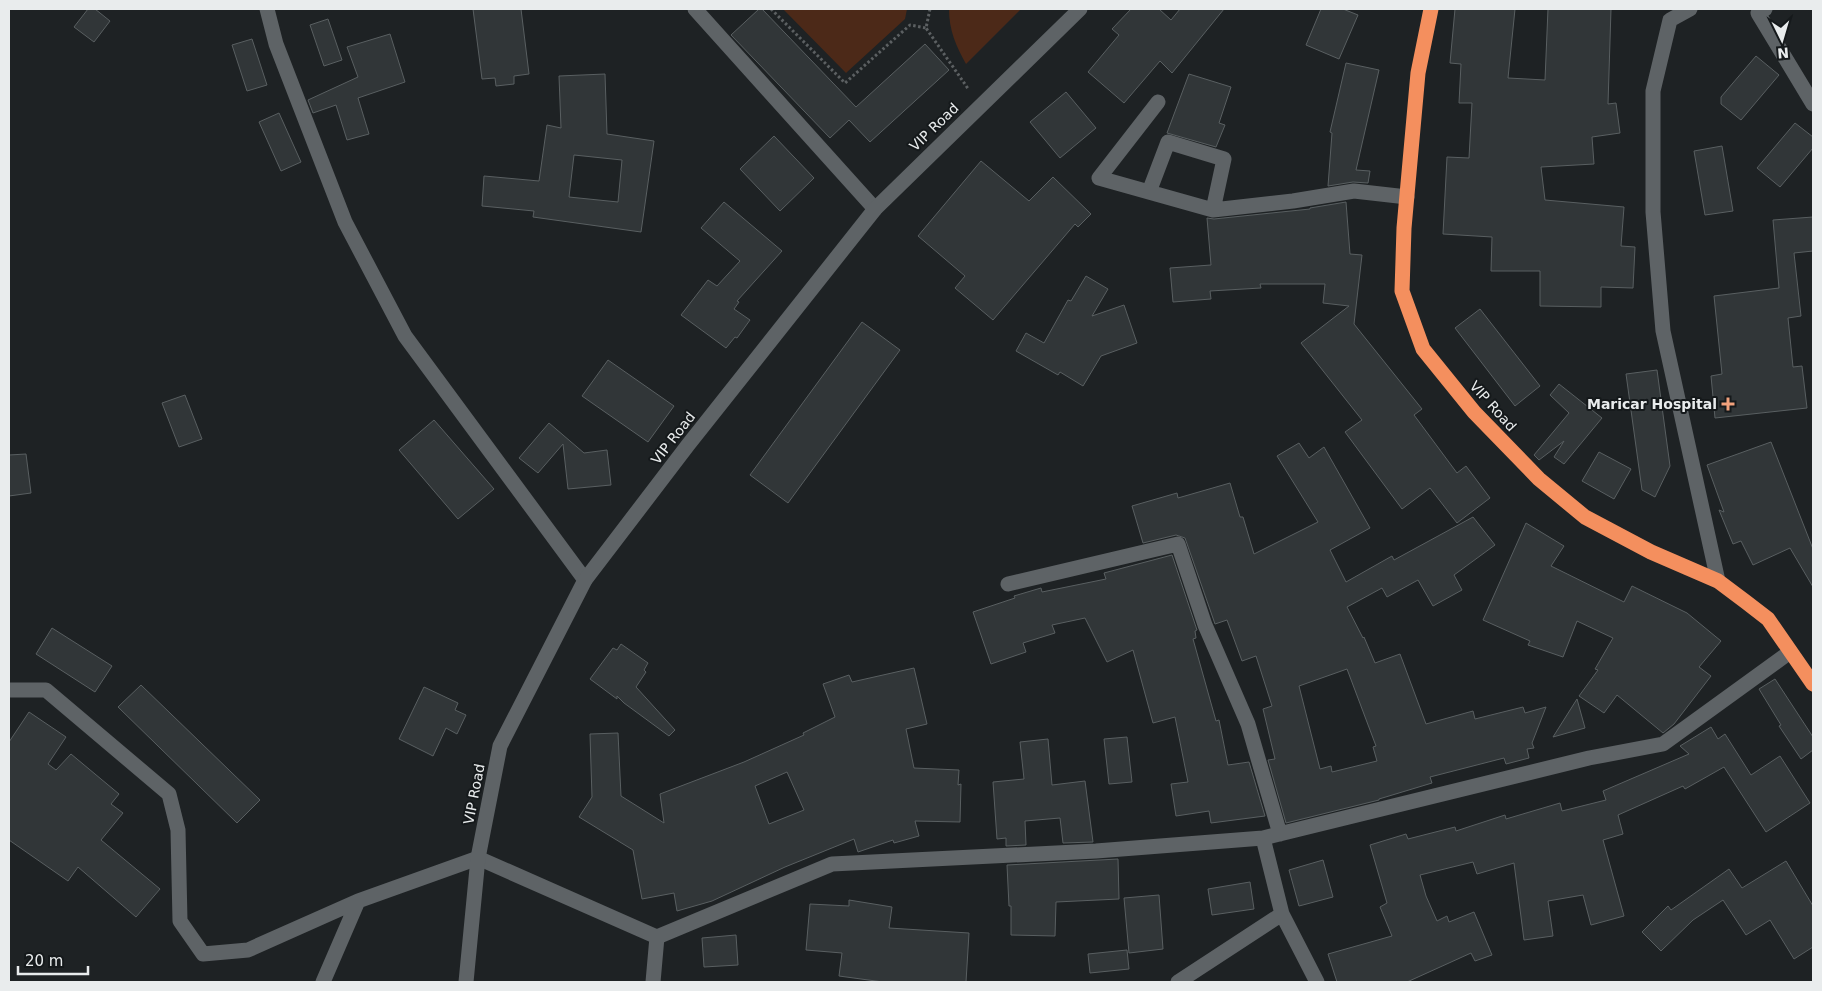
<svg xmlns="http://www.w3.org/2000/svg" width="1822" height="991" font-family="'DejaVu Sans',sans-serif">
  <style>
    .grass { fill: #4c2918 }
    .building { fill: #313638; stroke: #595f61; fill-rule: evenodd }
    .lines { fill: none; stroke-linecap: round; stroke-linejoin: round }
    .path { stroke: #5c6062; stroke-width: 3; stroke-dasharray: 2.5 2.5; stroke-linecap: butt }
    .street { stroke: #5e6366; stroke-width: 15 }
    .secondary { stroke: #5e6366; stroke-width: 15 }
    .highway { stroke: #f48f5e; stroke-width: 15 }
    .poi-dot { fill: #f1a17c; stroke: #15191b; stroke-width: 2 }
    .labels { text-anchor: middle; stroke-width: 4; stroke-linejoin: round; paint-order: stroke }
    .street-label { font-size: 14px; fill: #e9eced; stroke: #15191b }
    .poi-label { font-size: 14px; font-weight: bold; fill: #e9eced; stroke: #15191b; text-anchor: end }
  </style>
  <rect width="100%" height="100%" fill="#1e2224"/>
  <path class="grass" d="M 783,9 L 907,9 L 905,19 L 846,73 Z
    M 949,9 L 1021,9 L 966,64 C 956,46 949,30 949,9 Z"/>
  <path class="building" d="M 88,9 L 95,9 L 110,21 L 94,42 L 74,27 Z
    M 473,9 L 521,9 L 529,74 L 514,76 L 514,84 L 496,86 L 495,78 L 482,79 Z
    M 759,9 L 762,9 L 856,107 L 925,44 L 949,70 L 870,142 L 849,120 L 830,138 L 731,35 Z
    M 1131,9 L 1159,9 L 1171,20 L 1180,9 L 1224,9 L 1172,73 L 1160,61 L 1124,103 L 1088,72 L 1119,35 L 1112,29 Z
    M 1321,9 L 1343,9 L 1358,15 L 1339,59 L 1306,45 Z
    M 1455,9 L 1515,9 L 1508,78 L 1545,80 L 1548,9 L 1611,9 L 1608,104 L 1616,103 L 1620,133 L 1592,137 L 1594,164 L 1541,167 L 1545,200 L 1624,207 L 1621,246 L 1635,247 L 1633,288 L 1601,287 L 1601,307 L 1540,306 L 1540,271 L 1491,271 L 1492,237 L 1443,234 L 1447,157 L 1469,158 L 1472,103 L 1459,103 L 1461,64 L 1450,63 Z
    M 328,19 L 342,60 L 324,66 L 310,25 Z
    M 390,34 L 405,82 L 358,98 L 369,134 L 347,140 L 336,105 L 313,113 L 308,100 L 358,77 L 347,47 Z
    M 252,39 L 267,85 L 247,91 L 232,45 Z
    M 1756,56 L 1779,75 L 1741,120 L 1721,104 L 1721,97 Z
    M 1346,63 L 1379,70 L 1356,170 L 1370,171 L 1368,183 L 1353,182 L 1328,186 L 1332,133 L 1330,132 Z
    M 605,74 L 607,134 L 654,141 L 641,232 L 533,217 L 534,211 L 482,206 L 484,176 L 539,181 L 547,125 L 561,128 L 559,76 ZM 574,155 L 622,160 L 618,202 L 569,197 Z
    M 1189,74 L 1231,87 L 1219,123 L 1225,125 L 1216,147 L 1167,133 Z
    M 1066,92 L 1096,128 L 1060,158 L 1030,122 Z
    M 279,113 L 301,162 L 281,171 L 259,122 Z
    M 1795,123 L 1813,137 L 1813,148 L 1780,187 L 1757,168 Z
    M 774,136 L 814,178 L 780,211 L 740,169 Z
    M 1722,146 L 1733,211 L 1705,215 L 1694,151 Z
    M 981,161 L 1029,201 L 1053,177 L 1091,214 L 1078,227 L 1075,224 L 993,320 L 955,288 L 965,276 L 918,236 Z
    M 724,202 L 782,251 L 737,301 L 739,302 L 734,309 L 750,320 L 737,338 L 735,337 L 726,348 L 681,315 L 708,280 L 717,286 L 740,261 L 701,228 Z
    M 1346,202 L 1350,254 L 1362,255 L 1354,324 L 1422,409 L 1414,415 L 1457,473 L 1466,466 L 1490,498 L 1457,523 L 1430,488 L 1402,509 L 1345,432 L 1362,420 L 1301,343 L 1349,306 L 1323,303 L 1325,284 L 1260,284 L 1261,288 L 1210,291 L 1211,299 L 1173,302 L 1170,268 L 1211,265 L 1207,218 L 1214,219 L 1310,209 L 1310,208 Z
    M 1813,217 L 1813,251 L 1794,253 L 1801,316 L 1788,318 L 1793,367 L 1802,366 L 1807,408 L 1715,418 L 1711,376 L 1722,374 L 1714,296 L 1779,288 L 1773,220 Z
    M 1086,276 L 1108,289 L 1092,316 L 1124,305 L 1137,343 L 1101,356 L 1083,386 L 1060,372 L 1058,375 L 1016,351 L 1026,333 L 1044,343 L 1068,300 L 1071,301 Z
    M 1480,309 L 1540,386 L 1515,406 L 1455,328 Z
    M 862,322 L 900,350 L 788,503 L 750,475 Z
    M 608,360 L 674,406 L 648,442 L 582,396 Z
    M 1657,370 L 1670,466 L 1655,497 L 1642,490 L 1626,374 Z
    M 1559,384 L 1602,418 L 1564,464 L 1554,457 L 1564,441 L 1539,460 L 1534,455 L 1569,413 L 1550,395 Z
    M 185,395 L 202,439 L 179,447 L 162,403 Z
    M 434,420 L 494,489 L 458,519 L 399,450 Z
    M 549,423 L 584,453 L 607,450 L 611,485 L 568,489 L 563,444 L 538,473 L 519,458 Z
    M 1771,442 L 1813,549 L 1813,587 L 1790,548 L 1753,565 L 1741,541 L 1733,544 L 1719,510 L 1724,512 L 1707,465 Z
    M 1299,443 L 1309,458 L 1324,447 L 1370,528 L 1330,550 L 1346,582 L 1392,556 L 1394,560 L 1473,517 L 1495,545 L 1454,575 L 1462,590 L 1433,606 L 1418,580 L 1387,597 L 1382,588 L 1347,607 L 1363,638 L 1364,637 L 1375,663 L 1400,654 L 1426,724 L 1473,711 L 1475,719 L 1523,707 L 1525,713 L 1546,707 L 1532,743 L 1534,748 L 1527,749 L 1529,758 L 1506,764 L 1504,758 L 1430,777 L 1432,783 L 1379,799 L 1379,800 L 1286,823 L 1268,760 L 1275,759 L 1263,709 L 1272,706 L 1256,656 L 1242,661 L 1227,620 L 1215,624 L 1185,538 L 1176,535 L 1143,543 L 1132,506 L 1177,493 L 1178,498 L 1230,483 L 1240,517 L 1243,517 L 1254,554 L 1318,522 L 1277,456 ZM 1347,669 L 1376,746 L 1373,747 L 1377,761 L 1332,772 L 1331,766 L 1320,769 L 1299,686 Z
    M 1599,452 L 1631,469 L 1614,499 L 1582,481 Z
    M 26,454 L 31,493 L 9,496 L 9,455 Z
    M 1526,523 L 1564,546 L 1551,566 L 1624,602 L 1632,586 L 1687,613 L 1721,641 L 1699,667 L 1711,676 L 1674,724 L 1663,733 L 1617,695 L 1604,713 L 1579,696 L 1598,670 L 1595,669 L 1613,638 L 1577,621 L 1563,657 L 1528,645 L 1530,641 L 1483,620 Z
    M 1172,555 L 1197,630 L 1195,631 L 1196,638 L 1193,639 L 1216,721 L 1219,720 L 1228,765 L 1249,762 L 1265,816 L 1211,823 L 1209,811 L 1176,816 L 1171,784 L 1188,782 L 1175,717 L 1153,723 L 1133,650 L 1107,662 L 1085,618 L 1052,625 L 1055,633 L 1023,643 L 1026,652 L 991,664 L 973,612 L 1015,598 L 1014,596 L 1041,588 L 1042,592 L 1106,579 L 1104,573 Z
    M 52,628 L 112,666 L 95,692 L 36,654 Z
    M 621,644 L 648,663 L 644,670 L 646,672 L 636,687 L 675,730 L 669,736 L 624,703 L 617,696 L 617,699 L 590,679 L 613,648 L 617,650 Z
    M 914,668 L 927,724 L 906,729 L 914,768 L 959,770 L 958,785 L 961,784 L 960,822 L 915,821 L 919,836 L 894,843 L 893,840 L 858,852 L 854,839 L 785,867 L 712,901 L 677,911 L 674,893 L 642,899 L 633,850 L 579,817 L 592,797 L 590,734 L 618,733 L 621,796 L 664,823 L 660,794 L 744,762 L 804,735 L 803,733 L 835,717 L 823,684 L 849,675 L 852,682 ZM 787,772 L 804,810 L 769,824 L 755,786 Z
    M 1775,679 L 1813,737 L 1813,750 L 1801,759 L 1779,726 L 1781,725 L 1759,689 Z
    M 141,685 L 260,800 L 237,823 L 118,707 Z
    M 424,687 L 458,703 L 455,710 L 466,715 L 457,734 L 446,728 L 433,756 L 399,739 Z
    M 1577,699 L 1585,728 L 1553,737 Z
    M 29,712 L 66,737 L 48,764 L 56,770 L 71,754 L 119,794 L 111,804 L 123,813 L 101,840 L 160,889 L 136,917 L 78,867 L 68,881 L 9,840 L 9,742 Z
    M 1711,727 L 1718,739 L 1725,734 L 1751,775 L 1780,756 L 1810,803 L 1766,832 L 1724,767 L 1685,789 L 1683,786 L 1618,815 L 1623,834 L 1603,840 L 1624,916 L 1591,925 L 1583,895 L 1548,901 L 1553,936 L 1524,940 L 1514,863 L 1477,874 L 1473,862 L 1420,875 L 1426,896 L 1437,921 L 1447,916 L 1449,922 L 1474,912 L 1492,955 L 1475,961 L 1471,953 L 1407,982 L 1337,982 L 1328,954 L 1392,936 L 1380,907 L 1387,903 L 1370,845 L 1406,834 L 1408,839 L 1455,827 L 1456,831 L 1505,815 L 1506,819 L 1560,803 L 1562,811 L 1606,800 L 1603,791 L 1689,754 L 1680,746 Z
    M 1127,737 L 1132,782 L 1109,784 L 1104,739 Z
    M 1048,739 L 1052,785 L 1085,781 L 1093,842 L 1063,843 L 1060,818 L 1025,821 L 1026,845 L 1006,846 L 1006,838 L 997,839 L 993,782 L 1024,779 L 1020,742 Z
    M 1118,859 L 1119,899 L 1056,902 L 1055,936 L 1011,935 L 1011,906 L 1009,906 L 1007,865 Z
    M 1323,860 L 1333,897 L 1299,906 L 1289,870 Z
    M 1786,861 L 1813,906 L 1813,947 L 1794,959 L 1770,920 L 1746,935 L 1723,900 L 1693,920 L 1661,951 L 1642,932 L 1668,906 L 1671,910 L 1729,869 L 1742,888 Z
    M 1250,882 L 1254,909 L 1212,915 L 1208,889 Z
    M 1159,895 L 1163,949 L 1129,953 L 1124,898 Z
    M 849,900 L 892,907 L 889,928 L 969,933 L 966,982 L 883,982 L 839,976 L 842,953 L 806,950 L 810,904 L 849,906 Z
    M 736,935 L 738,965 L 704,967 L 702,938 Z
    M 1127,950 L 1129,969 L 1090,973 L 1088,954 Z"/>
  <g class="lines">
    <path class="path" d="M 771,9 L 845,83 L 910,25 L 926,28
      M 930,9 L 926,28 L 969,90"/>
    <path class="street" d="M 267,9 L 276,44 L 345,222 L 405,336 L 585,580
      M 695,9 L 875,209
      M 1765,9 L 1758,13 L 1813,104
      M 1158,102 L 1099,178 L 1213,210 L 1293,201 L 1354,191 L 1407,197
      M 1149,192 L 1168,142 L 1224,159 L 1213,210
      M 1008,584 L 1178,544 L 1205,625 L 1248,724 L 1280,834
      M 9,690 L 46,690 L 169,794 L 178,830 L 180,921 L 203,954 L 248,950 L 358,901
      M 1282,914 L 1317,982
      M 657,937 L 832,864 L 1096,851 L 1263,838 L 1589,758 L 1663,744 L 1790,652
      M 323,982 L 358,901 L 478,858 L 657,937 L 653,982
      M 1178,982 L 1282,914 L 1263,838"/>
    <path class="secondary" d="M 1690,9 L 1670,20 L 1653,91 L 1653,212 L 1663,331 L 1718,581
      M 466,982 L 478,858 L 500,746 L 585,580 L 688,445 L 875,209 L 1080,9"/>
    <path class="highway" d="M 1431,9 L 1418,73 L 1404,228 L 1402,291 L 1423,349 L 1474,412 L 1539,479 L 1585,517 L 1651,552 L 1718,581 L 1746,602 L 1768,619 L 1813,684"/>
  </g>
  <path class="poi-dot" d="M1725.5 396.5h5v5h5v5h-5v5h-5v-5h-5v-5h5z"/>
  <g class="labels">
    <g class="street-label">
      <text transform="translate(934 127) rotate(-44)" y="5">VIP Road</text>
      <text transform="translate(1493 406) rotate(48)" y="5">VIP Road</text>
      <text transform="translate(673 438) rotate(-52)" y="5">VIP Road</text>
      <text transform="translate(474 794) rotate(-79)" y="5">VIP Road</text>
    </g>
    <g class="poi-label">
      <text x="1717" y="409">Maricar Hospital</text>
    </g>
  </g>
  <rect width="1822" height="991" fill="none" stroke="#e9eced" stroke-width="20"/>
  <g transform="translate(1782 40) rotate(175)" stroke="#15191b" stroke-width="4" paint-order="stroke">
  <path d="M0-4L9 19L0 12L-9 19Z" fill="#e9eced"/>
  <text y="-8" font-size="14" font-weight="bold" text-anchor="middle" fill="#e9eced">N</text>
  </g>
  <path d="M18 966v8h70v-8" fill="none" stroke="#e9eced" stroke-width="2.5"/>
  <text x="25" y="966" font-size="15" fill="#e9eced" stroke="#15191b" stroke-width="4" paint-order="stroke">20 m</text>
</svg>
